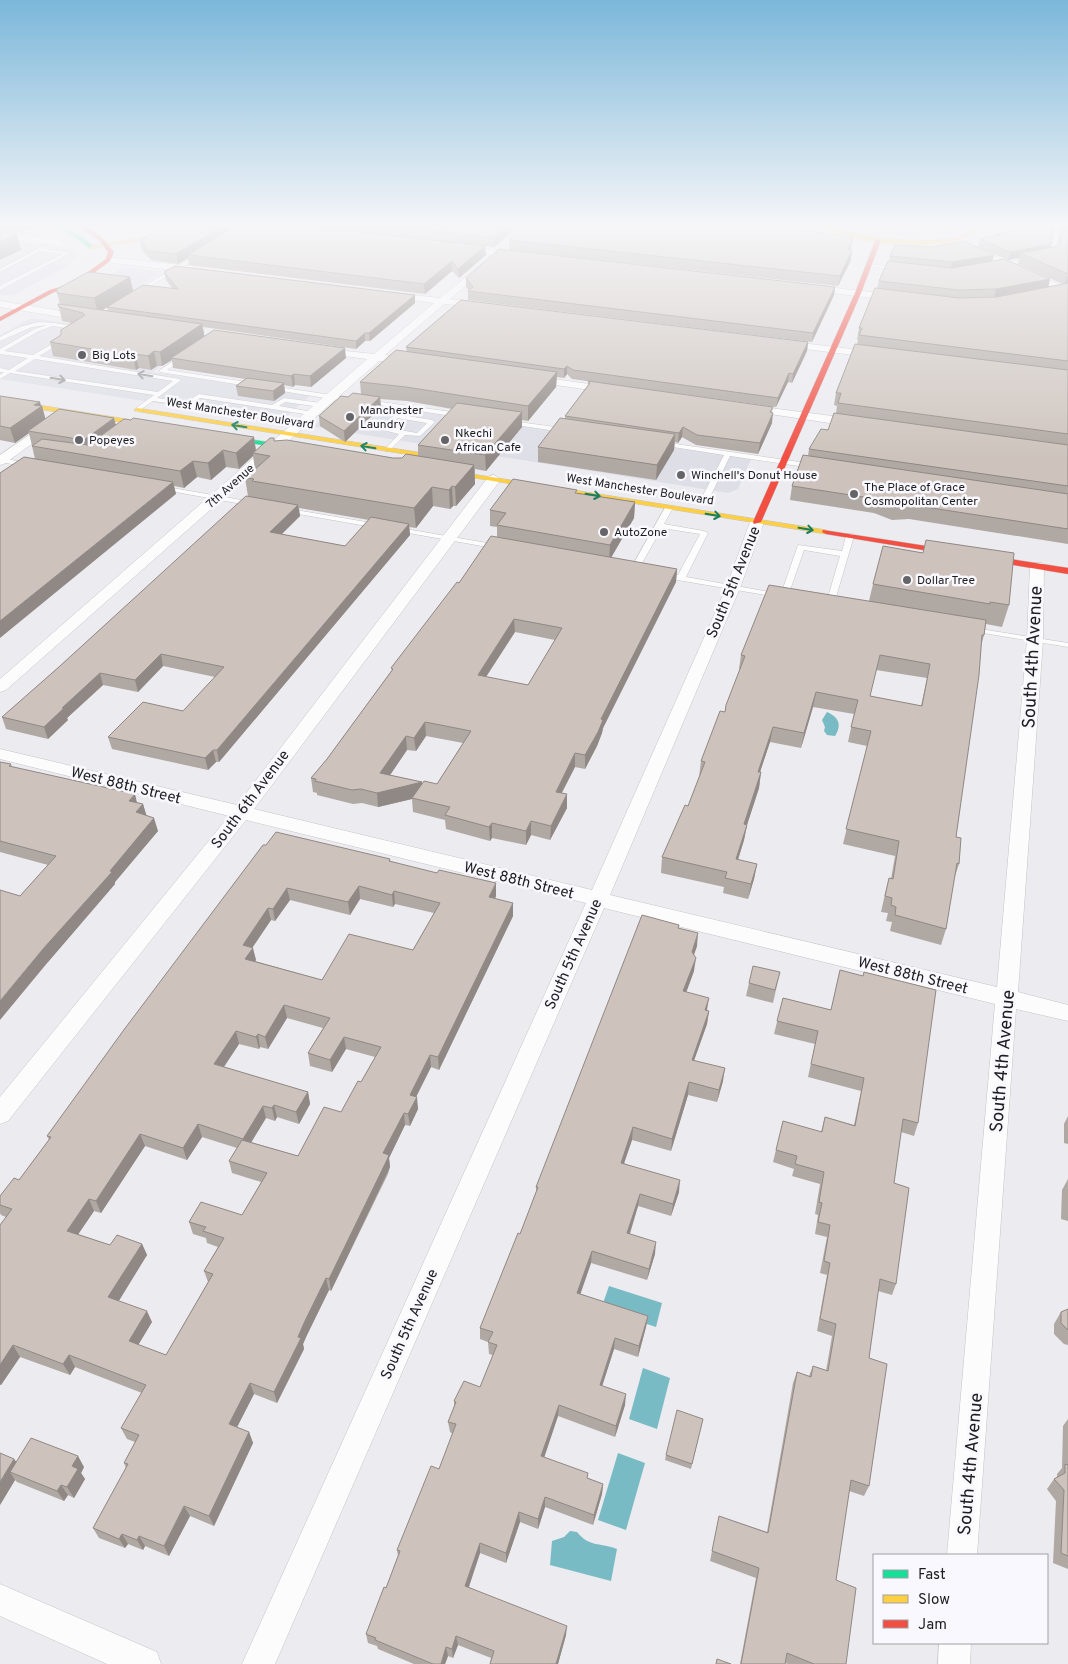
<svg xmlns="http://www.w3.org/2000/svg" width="1068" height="1664" font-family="Overpass,sans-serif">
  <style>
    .built { fill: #dedee7 }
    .green { fill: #c4dccc }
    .water { fill: #79bbc4 }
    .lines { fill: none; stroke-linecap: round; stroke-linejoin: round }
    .lane-casing { stroke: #c4c4c7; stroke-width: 1 }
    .street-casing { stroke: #c4c4c7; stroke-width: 1 }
    .fast-casing { stroke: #c4c4c7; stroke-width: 1 }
    .slow-casing { stroke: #c4c4c7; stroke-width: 1 }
    .jam-casing { stroke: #c4c4c7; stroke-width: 1 }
    .lane { fill: #fcfcfd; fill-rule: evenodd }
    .street { fill: #fcfcfd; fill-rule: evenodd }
    .fast { fill: #16e098; fill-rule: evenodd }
    .slow { fill: #ffcf43; fill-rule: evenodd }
    .jam { fill: #f24e42; fill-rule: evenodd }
    .wall { fill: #b0a8a2; fill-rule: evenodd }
    .shaded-wall { fill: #908884 }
    .building { fill: #cdc3bc; stroke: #908884; fill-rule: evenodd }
    .oneway { stroke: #989899 }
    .oneway2 { stroke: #1a7e5c }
    .poi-dot { fill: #656568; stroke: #f8f8fe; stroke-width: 2 }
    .labels { text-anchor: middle; stroke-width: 5; stroke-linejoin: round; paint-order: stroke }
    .far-poi-label { font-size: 12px; fill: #1d1d1f; stroke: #f8f8fe; text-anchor: start }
    .far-street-label { font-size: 12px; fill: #1d1d1f; stroke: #f8f8fe }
    .street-label { font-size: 15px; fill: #1d1d1f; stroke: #f8f8fe }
    .near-street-label { font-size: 18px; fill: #1d1d1f; stroke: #f8f8fe }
  </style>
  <rect width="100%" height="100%" fill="#ecebf0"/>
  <path class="built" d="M 0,240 L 72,249 L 77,252 L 76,257 L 68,266 L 13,295 L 0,295 Z
    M 131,268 L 162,272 L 97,312 L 56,305 L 119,270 Z
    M 31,318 L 198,340 L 153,372 L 311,395 L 280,422 L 0,379 L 0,335 Z
    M 342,400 L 751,459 L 738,489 L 728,493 L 315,427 L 315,425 Z"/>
  <path class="green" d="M 843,226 L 952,226 C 922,242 874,234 843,226 Z"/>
  <path class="water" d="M 827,712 C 839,717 842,725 835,736 L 827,735 L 824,731 L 825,727 L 822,720 Z
    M 609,1286 L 662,1303 L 656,1327 L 601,1309 Z
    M 643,1368 L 670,1378 L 657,1429 L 629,1419 Z
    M 618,1453 L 645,1463 L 626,1530 L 598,1520 Z
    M 570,1531 L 577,1532 C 590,1548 600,1542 617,1549 L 611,1581 L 550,1565 L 552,1541 L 564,1537 Z"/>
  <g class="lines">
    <g class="lane-casing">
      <path id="lane" d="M 133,226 L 139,226 L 130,232 L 126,232 L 126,230 Z
        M 1054,226 L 1058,226 L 1056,253 L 1048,257 L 1046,255 L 1052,252 Z
        M 43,246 L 47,247 L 45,249 L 70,253 L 0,290 L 0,286 L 63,254 L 40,251 L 0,272 L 0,269 Z
        M 198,254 L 202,255 L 139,293 L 134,292 Z
        M 1031,258 L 1033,260 L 999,266 L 997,265 Z
        M 869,264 L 898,268 L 900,269 L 898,270 L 867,266 Z
        M 38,322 L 55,323 L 82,328 L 79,330 L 53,326 L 39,331 L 4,351 L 33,355 L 61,339 L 64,341 L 63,342 L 39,356 L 180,379 L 180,381 L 157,398 L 186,402 L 199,394 L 272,405 L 284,398 L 321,403 L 324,405 L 321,407 L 285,402 L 279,406 L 313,412 L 313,414 L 311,415 L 200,398 L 187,406 L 153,401 L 137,412 L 135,411 L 135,409 L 154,395 L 10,373 L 0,379 L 0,375 L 4,372 L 0,372 L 0,368 L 9,370 L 28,358 L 0,354 L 0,349 L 35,329 L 47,325 L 32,327 L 0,341 L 0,337 L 20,327 ZM 35,359 L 173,381 L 158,392 L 15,371 Z
        M 183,355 L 186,357 L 185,358 L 167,370 L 254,383 L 257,385 L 254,387 L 160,372 L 160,370 Z
        M 271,386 L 338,396 L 341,398 L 338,400 L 269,389 L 269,387 Z
        M 367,400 L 459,413 L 462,415 L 459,417 L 365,403 L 365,401 Z
        M 396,414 L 432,420 L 435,422 L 420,436 L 405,435 L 389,451 L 385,451 L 385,449 L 399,434 L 379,429 ZM 397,418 L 427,423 L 417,433 L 387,428 Z
        M 511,421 L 563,428 L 566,430 L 563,432 L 509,424 L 508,423 Z
        M 662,442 L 813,464 L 816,466 L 813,468 L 730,456 L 709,499 L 705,501 L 701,499 L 724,455 L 660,445 L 660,443 Z
        M 0,458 L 29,463 L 32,465 L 29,467 L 0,462 Z
        M 161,486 L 253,502 L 257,504 L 253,506 L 159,489 L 159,487 Z
        M 666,506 L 673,508 L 664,524 L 704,531 L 708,533 L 686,577 L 781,594 L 798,545 L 842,551 L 846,536 L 847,534 L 853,534 L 854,536 L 834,604 L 830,606 L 826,604 L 840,556 L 804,550 L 788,596 L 784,598 L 780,596 L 777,597 L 660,577 L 660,573 L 678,575 L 700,534 L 662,528 L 638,570 L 637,572 L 631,572 L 630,570 Z
        M 284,508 L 378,524 L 382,526 L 378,528 L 287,512 L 284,512 Z
        M 394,527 L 499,545 L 503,547 L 499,549 L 397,531 L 393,529 Z
        M 968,627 L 1068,643 L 1068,647 L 971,631 L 968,631 Z"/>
    </g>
    <g class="street-casing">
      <path id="street" d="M 742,226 L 836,229 L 840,232 L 836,235 L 801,235 L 746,229 Z
        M 0,232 L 60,240 L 64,243 L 60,246 L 0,238 Z
        M 460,246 L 519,252 L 524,255 L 519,258 L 457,251 L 456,249 Z
        M 971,246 L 1068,288 L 1068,295 L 968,251 L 967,249 Z
        M 108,257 L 198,267 L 203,270 L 198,273 L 105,262 L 105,258 Z
        M 484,262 L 487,263 L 487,267 L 450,299 L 488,304 L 488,308 L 444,304 L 385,355 L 414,360 L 415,362 L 414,364 L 379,361 L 6,690 L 0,692 L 0,679 L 367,359 L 321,353 L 317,352 L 316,350 L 317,348 L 374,354 L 434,303 L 389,297 L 386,296 L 386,292 L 440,298 Z
        M 810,285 L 897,295 L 902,298 L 897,301 L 807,290 L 807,286 Z
        M 0,301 L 86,315 L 91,318 L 86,321 L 0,307 Z
        M 784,341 L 878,352 L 883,355 L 878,358 L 780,346 L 779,344 L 780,342 Z
        M 532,376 L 611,387 L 617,390 L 611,393 L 528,381 L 526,379 Z
        M 747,405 L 856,419 L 862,423 L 856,427 L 743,410 L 741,408 Z
        M 50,421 L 54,422 L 56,425 L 54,428 L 4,464 L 0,465 L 0,455 Z
        M 494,475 L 500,479 L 499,482 L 254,809 L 592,890 L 726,588 L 750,522 L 757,518 L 764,522 L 740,588 L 610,895 L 997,987 L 1027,640 L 1030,566 L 1032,563 L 1042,563 L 1044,566 L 1043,640 L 1018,992 L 1068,1005 L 1068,1021 L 1016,1009 L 977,1555 L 947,1555 L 995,1004 L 604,908 L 275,1664 L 242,1664 L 586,903 L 246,820 L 8,1121 L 0,1124 L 0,1097 L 229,816 L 0,759 L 0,749 L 237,805 L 489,476 Z
        M 0,1584 L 157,1652 L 161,1664 L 107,1664 L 0,1616 Z
        M 939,1643 L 971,1643 L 970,1664 L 938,1664 Z"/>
    </g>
    <g class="fast-casing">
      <path id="fast" d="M 55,226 C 69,226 85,238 95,248 L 90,249 L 79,240 Z
        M 215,434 L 301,447 L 305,449 L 301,451 L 218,438 L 214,436 Z"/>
    </g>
    <g class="slow-casing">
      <path id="slow" d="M 167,226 L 174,226 L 148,239 L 91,249 L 88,247 L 145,237 Z
        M 818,226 L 826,226 L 874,237 L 915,241 L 953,239 L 969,233 L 978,226 L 984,226 C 952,256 854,245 818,226 Z
        M 0,399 L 158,424 L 162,426 L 158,428 L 0,403 Z
        M 137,408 L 455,458 L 459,460 L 455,462 L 135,411 L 135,409 Z
        M 434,468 L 826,530 L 830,532 L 826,534 L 437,472 L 433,470 Z"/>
    </g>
    <g class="jam-casing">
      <path id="jam" d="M 77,226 C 93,226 105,240 114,252 L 110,261 L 84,280 L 72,287 L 54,292 L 0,321 L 0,317 L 50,290 L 68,285 L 80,278 L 106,259 L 108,252 L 99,240 Z
        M 876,239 L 881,240 L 861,293 L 761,522 L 754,524 L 753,522 L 855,293 Z
        M 823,530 L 1068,568 L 1068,574 L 826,534 L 822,532 Z"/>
    </g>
    <use href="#lane" class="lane"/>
    <use href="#street" class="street"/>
    <use href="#fast" class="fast"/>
    <use href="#slow" class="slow"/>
    <use href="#jam" class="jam"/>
  </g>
  <path class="wall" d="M 0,226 L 45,226 L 16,232 L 0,230 L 0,231 Z
    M 308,226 L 519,226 L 494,247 L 485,246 L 486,255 L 459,278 L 452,271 L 425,294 L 189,265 L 188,258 L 178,264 L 151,260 L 142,250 L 140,240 L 421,239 Z
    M 1061,226 L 1068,226 L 1068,544 L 909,519 L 892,520 L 874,513 L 790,500 L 792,486 L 808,456 L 809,449 L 828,430 L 836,413 L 837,406 L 834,405 L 836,393 L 857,345 L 858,340 L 857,340 L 859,328 L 877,288 L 879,281 L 889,261 L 890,256 L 993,261 L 1050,279 L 1048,287 L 1063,284 L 1018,264 L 1019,258 L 1008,260 L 978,247 L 980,239 L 996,236 L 996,234 L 1050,248 L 1054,247 L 1058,245 Z
    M 853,238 L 850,250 L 851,260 L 838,286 L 509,250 L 509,240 Z
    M 164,272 L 415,303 L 370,341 L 365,341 L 356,349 L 203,327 L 204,336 L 346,358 L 311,387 L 295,385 L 293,387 L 284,385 L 285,393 L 274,401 L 238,396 L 236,386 L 245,379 L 173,368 L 172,360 L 162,366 L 157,366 L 151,370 L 139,368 L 136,370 L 53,356 L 50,342 L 61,335 L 71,323 L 62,321 L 59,307 L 60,304 L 57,293 L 130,277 L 133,291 L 173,289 L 166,280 ZM 107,307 L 108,311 L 102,310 Z
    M 466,278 L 835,287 L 834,295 L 812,342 L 468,300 L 468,291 L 469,290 L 466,287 Z
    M 808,342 L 807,351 L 792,383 L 788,382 L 776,407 L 572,379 L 567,374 L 564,378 L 557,377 L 556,387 L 528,421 L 522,420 L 522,427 L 486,471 L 475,469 L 475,484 L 456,506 L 453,506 L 450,509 L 433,506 L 416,528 L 409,527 L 410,535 L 219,762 L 216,762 L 208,770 L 112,749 L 108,737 L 183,711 L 215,677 L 163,666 L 138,692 L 103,685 L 67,718 L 68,720 L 48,739 L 6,729 L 2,717 L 60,666 L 248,496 L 245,478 L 255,469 L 253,456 L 239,469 L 226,467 L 211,480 L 197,477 L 184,488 L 174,486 L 176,494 L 35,459 L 29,433 L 15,443 L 0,440 L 0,396 L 40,402 L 41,406 L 42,406 L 45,418 L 254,437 L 256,450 L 274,441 L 393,458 L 402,458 L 418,456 L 418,445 L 452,409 L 407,401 L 380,399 L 381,407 L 345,442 L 320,426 L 319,416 L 348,397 L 361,394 L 360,382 L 407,352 L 406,347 ZM 299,508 L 369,520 L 345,546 L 281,534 L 300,516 Z
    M 588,381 L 772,413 L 772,423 L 758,454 L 696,445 L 682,437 L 678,443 L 675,442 L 674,450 L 656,480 L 538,462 L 538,447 L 565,419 L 565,416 L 588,385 Z
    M 577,493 L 635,502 L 634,518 L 611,558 L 677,569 L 676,582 L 603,728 L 602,733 L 597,746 L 585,769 L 575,767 L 562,793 L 567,808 L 550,840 L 531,835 L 526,845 L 492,838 L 490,841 L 446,829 L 445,820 L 413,812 L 412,799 L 378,807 L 362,803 L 353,804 L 317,795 L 317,793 L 313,792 L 311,778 L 327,759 L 392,670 L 391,668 L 459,583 L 497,537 L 497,527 L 490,526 L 490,510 ZM 515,632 L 555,640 L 528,685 L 486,677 ZM 426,736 L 463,743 L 437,784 L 422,784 L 422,782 L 390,775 L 407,750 L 416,751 Z
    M 873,584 L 1009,605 L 1002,627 L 986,624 L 984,635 L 981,646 L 956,837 L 959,864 L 954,879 L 946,929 L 941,945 L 890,931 L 892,922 L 886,921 L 888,913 L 881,912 L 885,894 L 889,878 L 891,879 L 895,856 L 843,844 L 867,746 L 848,742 L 854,714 L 813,707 L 801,748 L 770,742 L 760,772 L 761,772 L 759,788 L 747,825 L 744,840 L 738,860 L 757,864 L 754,879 L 748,899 L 723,893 L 724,887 L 661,873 L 662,857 L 688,806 L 699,777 L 701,761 L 725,712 L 740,669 L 739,669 L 741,655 L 869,601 ZM 876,670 L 927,678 L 921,706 L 870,696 Z
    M 0,762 L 11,764 L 12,767 L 143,804 L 146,816 L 158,831 L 115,882 L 115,884 L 48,962 L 20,896 L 48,865 L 0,852 Z
    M 263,845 L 390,859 L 390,861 L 496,896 L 495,899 L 513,916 L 439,1070 L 431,1067 L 416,1097 L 418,1109 L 410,1126 L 405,1125 L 389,1158 L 390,1167 L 388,1174 L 331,1291 L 329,1290 L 307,1335 L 303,1344 L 304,1349 L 277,1403 L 254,1394 L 237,1427 L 249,1432 L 253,1443 L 214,1526 L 190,1516 L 169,1556 L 145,1546 L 143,1550 L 128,1544 L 125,1548 L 99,1538 L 93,1528 L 126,1468 L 124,1463 L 135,1442 L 127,1439 L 121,1428 L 142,1393 L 75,1367 L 70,1375 L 20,1357 L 1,1385 L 0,1385 L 0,1225 L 6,1217 L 1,1215 L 0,1213 L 0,1196 L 19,1180 L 49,1140 L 47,1136 ZM 360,899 L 393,907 L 395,904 L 434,913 L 413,950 L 322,980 L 255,961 L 256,960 L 252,948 L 271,920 L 275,921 L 290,900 L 350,915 ZM 287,1018 L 323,1028 L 308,1053 L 310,1066 L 332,1072 L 346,1049 L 375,1057 L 361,1082 L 341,1112 L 298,1156 L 251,1142 L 266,1118 L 275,1121 L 277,1117 L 299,1124 L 310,1104 L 308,1092 L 224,1067 L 239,1044 L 259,1049 L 260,1047 L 268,1049 ZM 202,1137 L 237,1148 L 229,1161 L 232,1173 L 261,1182 L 242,1215 L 189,1222 L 193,1234 L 206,1238 L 207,1243 L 218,1247 L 204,1271 L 208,1282 L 166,1355 L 138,1345 L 152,1322 L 118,1301 L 147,1255 L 142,1244 L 110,1245 L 78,1234 L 94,1211 L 101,1213 L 145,1146 L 187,1160 Z
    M 679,925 L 678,929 L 697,946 L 694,955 L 694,971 L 686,992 L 707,1011 L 709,1011 L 707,1024 L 694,1060 L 723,1081 L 717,1102 L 688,1095 L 671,1151 L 632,1140 L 624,1163 L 679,1192 L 671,1216 L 638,1206 L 630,1234 L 655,1254 L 647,1280 L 591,1263 L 580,1294 L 648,1316 L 646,1327 L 638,1357 L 614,1349 L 602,1386 L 625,1405 L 615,1437 L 558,1416 L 544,1457 L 588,1478 L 603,1484 L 602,1494 L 593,1525 L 545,1507 L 538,1529 L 520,1522 L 506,1563 L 480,1553 L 469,1587 L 566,1635 L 558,1664 L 490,1664 L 491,1658 L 458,1645 L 453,1658 L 448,1656 L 445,1664 L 414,1664 L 378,1649 L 377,1646 L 368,1643 L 366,1634 L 386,1588 L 398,1556 L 397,1550 L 439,1469 L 453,1434 L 450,1432 L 448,1422 L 454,1407 L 454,1401 L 480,1387 L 493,1355 L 489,1354 L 488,1342 L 480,1339 L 480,1328 L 520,1234 L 536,1192 L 536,1187 Z
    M 840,970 L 918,1123 L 914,1136 L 901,1132 L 894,1183 L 896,1284 L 892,1295 L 878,1291 L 869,1358 L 869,1486 L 864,1496 L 849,1491 L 836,1580 L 846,1664 L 788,1664 L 785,1663 L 785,1664 L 740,1664 L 756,1578 L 710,1561 L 719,1516 L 767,1532 L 793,1383 L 797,1372 L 809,1376 L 813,1366 L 826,1371 L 832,1336 L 817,1331 L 827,1275 L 820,1273 L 827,1237 L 815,1234 L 818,1215 L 815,1214 L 820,1184 L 792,1176 L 794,1169 L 773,1162 L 783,1121 L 821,1132 L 825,1117 L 854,1125 L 861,1091 L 808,1077 L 815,1044 L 774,1034 L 783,998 L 831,1010 Z
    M 780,972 L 773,1003 L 746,996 L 749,983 Z
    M 1068,1116 L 1068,1144 L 1064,1143 L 1064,1124 Z
    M 1068,1179 L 1068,1221 L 1061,1219 L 1062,1190 Z
    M 1068,1309 L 1068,1345 L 1064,1344 L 1054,1334 L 1054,1324 L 1061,1312 Z
    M 703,1419 L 691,1469 L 665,1460 L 666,1455 Z
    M 1068,1419 L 1068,1569 L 1053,1563 L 1056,1501 L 1047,1489 L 1054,1479 L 1057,1477 L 1057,1474 L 1062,1468 L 1063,1426 Z
    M 14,1459 L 16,1462 L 84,1467 L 81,1473 L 85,1479 L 74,1498 L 68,1495 L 64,1501 L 17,1482 L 15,1480 L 0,1505 Z"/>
  <path class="shaded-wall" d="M 14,226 L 45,226 L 16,232 Z
    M 223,226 L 240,226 L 188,255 L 188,258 L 178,264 L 176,254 Z
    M 508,226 L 519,226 L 494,247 L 494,238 Z
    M 17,234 L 21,250 L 0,260 L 0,242 Z
    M 853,238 L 851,248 L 846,259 L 848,249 Z
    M 1051,244 L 1049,252 L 1020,253 L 1019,258 L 1008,260 L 1010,252 Z
    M 485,246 L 486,255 L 459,278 L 458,269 Z
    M 852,250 L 851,260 L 838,286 L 840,276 Z
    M 994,255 L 992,263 L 950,271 L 952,262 Z
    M 452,261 L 452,271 L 425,294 L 424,284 Z
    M 1068,274 L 1068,285 L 1065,285 Z
    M 130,277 L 133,291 L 98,313 L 94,298 Z
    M 1050,279 L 1048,288 L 994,298 L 996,289 Z
    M 835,287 L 834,295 L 812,342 L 813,333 Z
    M 415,295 L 415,303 L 370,341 L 369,333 Z
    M 202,324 L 205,338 L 171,358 L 172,360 L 162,366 L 160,352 Z
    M 365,333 L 365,341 L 356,349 L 356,341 Z
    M 808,342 L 807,351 L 792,383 L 793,374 Z
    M 345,348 L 346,358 L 311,387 L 310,376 Z
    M 154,351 L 157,366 L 151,370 L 148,356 Z
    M 135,354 L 139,368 L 136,370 L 133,356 Z
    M 567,366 L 567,374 L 564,378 L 564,369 Z
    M 557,372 L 556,387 L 528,421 L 528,406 Z
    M 789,373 L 788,382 L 776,407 L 778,398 Z
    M 294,374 L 295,385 L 293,387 L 291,376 Z
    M 284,383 L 285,393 L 274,401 L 273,391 Z
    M 380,397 L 381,407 L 345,442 L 344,431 Z
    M 40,402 L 41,407 L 42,406 L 46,421 L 28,431 L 29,433 L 15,443 L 10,428 L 34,405 Z
    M 773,407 L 771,417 L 773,413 L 772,423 L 758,454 L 760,443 Z
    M 522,412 L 522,427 L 486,471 L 485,455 Z
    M 114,418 L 118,433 L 88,455 L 84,440 Z
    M 683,427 L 682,437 L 678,443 L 679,433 Z
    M 675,434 L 674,450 L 656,480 L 657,465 Z
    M 254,437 L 256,453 L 253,453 L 253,456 L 239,469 L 236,453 Z
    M 223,450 L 226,467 L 211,480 L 208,463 Z
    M 193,461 L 197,477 L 184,488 L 180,471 Z
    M 474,465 L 475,484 L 456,506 L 455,487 Z
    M 173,482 L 176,494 L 0,638 L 0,621 Z
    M 452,486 L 453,506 L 450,509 L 449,490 Z
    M 432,487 L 433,506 L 416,528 L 414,508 Z
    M 635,502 L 634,518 L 609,561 L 610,545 Z
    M 298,505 L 300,516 L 272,544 L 270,532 Z
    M 409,524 L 410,535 L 219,762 L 217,750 Z
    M 677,569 L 676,582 L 603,728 L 602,733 L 597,746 L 585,769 L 585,755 L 601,719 Z
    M 514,619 L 515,632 L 478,689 L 478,675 Z
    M 161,654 L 163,666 L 138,692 L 135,680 Z
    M 100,673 L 103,685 L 67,718 L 68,720 L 48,739 L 44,727 L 62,708 Z
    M 816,692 L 813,707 L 801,748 L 804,733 Z
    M 425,722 L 426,736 L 416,751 L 414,738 Z
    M 773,727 L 770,742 L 755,787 L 758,772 Z
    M 406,736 L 407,750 L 382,787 L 380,773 Z
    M 213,750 L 216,762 L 208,770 L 205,758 Z
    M 575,753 L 575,767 L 555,805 L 556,792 Z
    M 761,772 L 759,788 L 742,840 L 744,824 Z
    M 422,782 L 423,796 L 412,798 L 412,799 L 378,807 L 377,793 Z
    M 135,794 L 138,807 L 129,801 Z
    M 567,794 L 567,808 L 550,840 L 551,826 Z
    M 143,804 L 147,817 L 136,812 Z
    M 154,818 L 158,831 L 115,882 L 115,884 L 48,962 L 0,1020 L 0,1001 L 43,949 Z
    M 531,821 L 531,835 L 526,845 L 526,831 Z
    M 492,823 L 492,838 L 490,841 L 489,827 Z
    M 747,825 L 744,840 L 733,875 L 736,859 Z
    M 757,864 L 754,879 L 748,899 L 751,884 Z
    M 496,883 L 496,896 L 489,910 L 489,897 Z
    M 359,886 L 360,899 L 350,915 L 348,902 Z
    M 287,888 L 290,900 L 275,921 L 273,909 Z
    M 394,891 L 395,904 L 393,907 L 392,895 Z
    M 513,903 L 513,916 L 439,1070 L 438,1057 Z
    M 268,908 L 271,920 L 246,957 L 243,945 Z
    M 698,933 L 697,946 L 690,965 L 692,952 Z
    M 253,948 L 256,960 L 248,971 L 245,959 Z
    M 696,958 L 694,971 L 682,1004 L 683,991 Z
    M 709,998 L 707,1010 L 703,1022 L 705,1010 Z
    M 284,1005 L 287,1018 L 268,1049 L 265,1037 Z
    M 709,1011 L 707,1024 L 690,1072 L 692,1060 Z
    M 236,1031 L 239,1044 L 217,1077 L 214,1064 Z
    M 258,1034 L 260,1047 L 259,1049 L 256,1037 Z
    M 344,1037 L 346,1049 L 332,1072 L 330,1060 Z
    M 430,1055 L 431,1067 L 411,1107 L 410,1095 Z
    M 725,1068 L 723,1081 L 717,1102 L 719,1090 Z
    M 689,1082 L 688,1095 L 671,1151 L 672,1139 Z
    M 308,1092 L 310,1104 L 299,1124 L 296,1112 Z
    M 417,1097 L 418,1109 L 410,1126 L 408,1114 Z
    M 274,1105 L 277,1117 L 275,1121 L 272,1108 Z
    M 263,1106 L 266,1118 L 246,1151 L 243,1139 Z
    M 404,1113 L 405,1125 L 389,1158 L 390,1167 L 331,1291 L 329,1279 L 383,1153 Z
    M 198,1124 L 202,1137 L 187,1160 L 183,1148 Z
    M 633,1127 L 632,1140 L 620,1175 L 621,1163 Z
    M 140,1134 L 145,1146 L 101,1213 L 96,1201 Z
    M 680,1180 L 679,1192 L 671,1216 L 673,1204 Z
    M 640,1194 L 638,1206 L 626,1245 L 627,1233 Z
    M 89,1199 L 94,1211 L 73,1242 L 67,1231 Z
    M 656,1242 L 655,1254 L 647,1280 L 649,1269 Z
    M 142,1244 L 147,1255 L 114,1309 L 108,1297 Z
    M 592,1251 L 591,1263 L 577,1304 L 577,1293 Z
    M 326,1278 L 329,1290 L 307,1335 L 303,1344 L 304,1349 L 277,1403 L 274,1392 L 304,1323 Z
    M 147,1311 L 152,1322 L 134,1352 L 129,1341 Z
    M 648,1316 L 646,1327 L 638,1357 L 639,1346 Z
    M 615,1338 L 614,1349 L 599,1396 L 600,1385 Z
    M 13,1345 L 20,1357 L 1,1385 L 0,1384 L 0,1365 Z
    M 69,1355 L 75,1367 L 70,1375 L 63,1364 Z
    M 250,1383 L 254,1394 L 233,1435 L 229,1424 Z
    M 626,1394 L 625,1405 L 615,1437 L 616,1426 Z
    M 559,1405 L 558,1416 L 541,1467 L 541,1456 Z
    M 249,1432 L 253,1443 L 214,1526 L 209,1516 Z
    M 78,1456 L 84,1467 L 81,1473 L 85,1479 L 74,1498 L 67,1487 L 72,1466 Z
    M 14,1459 L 22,1469 L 10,1472 L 15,1480 L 0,1505 L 0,1482 Z
    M 603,1484 L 602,1494 L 593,1525 L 594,1515 Z
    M 61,1485 L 68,1495 L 64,1501 L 57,1491 Z
    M 545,1497 L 545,1507 L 538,1529 L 538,1519 Z
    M 184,1506 L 190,1516 L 169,1556 L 164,1546 Z
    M 519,1512 L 520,1522 L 506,1563 L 506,1553 Z
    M 122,1534 L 128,1544 L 125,1548 L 119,1539 Z
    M 139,1536 L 145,1546 L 143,1550 L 137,1540 Z
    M 480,1543 L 480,1553 L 466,1595 L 465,1586 Z
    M 567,1626 L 566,1635 L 558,1664 L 556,1664 Z
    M 456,1636 L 458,1645 L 453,1658 L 452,1649 Z
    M 446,1647 L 448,1656 L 445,1664 L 441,1664 Z"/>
  <path class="building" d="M 166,226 L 223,226 L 176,254 L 149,251 L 140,240 Z
    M 236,226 L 304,226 L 485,246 L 458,269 L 452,261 L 424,284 L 188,255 Z
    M 391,226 L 508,226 L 494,238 Z
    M 524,226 L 763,226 L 843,235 L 853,238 L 848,249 L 852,250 L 840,276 L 509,240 Z
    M 1040,226 L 1053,226 L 1051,244 L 1010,252 L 980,239 L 1000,235 L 996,234 Z
    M 1062,226 L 1068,226 L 1068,274 L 1020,253 L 1054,247 L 1060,244 Z
    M 0,232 L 17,234 L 0,242 Z
    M 964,241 L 994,255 L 952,262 L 890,256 L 895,245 L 932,247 Z
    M 499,249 L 835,287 L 813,333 L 468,291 L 473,287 L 466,278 Z
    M 1004,259 L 1050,279 L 996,289 L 959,290 L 879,281 L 888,261 L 952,268 Z
    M 175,266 L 415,295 L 369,333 L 365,333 L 356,341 L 107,307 L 143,285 L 178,289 L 164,272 Z
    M 88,272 L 130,277 L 94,298 L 57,293 L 57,289 Z
    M 1068,283 L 1068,361 L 859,335 L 862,328 L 859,328 L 875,288 L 959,298 L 997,297 Z
    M 461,300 L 808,342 L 793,374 L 789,373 L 778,398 L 573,370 L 567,366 L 564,369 L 406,347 Z
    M 58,304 L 202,324 L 160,352 L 154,351 L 148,356 L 135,354 L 133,356 L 50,342 L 61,335 L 61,330 L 85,315 L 83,313 L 59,307 Z
    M 214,330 L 345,348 L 310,376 L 294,374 L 291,376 L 171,358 Z
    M 855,344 L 1068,370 L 1068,434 L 838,403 L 841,393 L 836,393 Z
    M 396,350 L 557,372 L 528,406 L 406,387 L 360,382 Z
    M 247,378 L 284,383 L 273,391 L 236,386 Z
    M 588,381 L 773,407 L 770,412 L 773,413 L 760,443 L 697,435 L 683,427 L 679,433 L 565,416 L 590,383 Z
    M 353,393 L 380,397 L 344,431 L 319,416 L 341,396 L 348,397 Z
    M 0,396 L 40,402 L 34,405 L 42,406 L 10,428 L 0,426 Z
    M 457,403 L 522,412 L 485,455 L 418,445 Z
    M 59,409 L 114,418 L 84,440 L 28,431 Z
    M 834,413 L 1068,445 L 1068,486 L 809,449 L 821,429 L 828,430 Z
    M 133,418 L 254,437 L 236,453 L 223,450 L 208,463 L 193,461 L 180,471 L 32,446 L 42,439 L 88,445 L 124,419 L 131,420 Z
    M 560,418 L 675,434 L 657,465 L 538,447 Z
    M 270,438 L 274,438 L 274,441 L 287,440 L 393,458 L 402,458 L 406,454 L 474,465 L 455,487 L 452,486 L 449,490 L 432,487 L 414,508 L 252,481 L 254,479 L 245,478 L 270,456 L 253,453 Z
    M 803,455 L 1068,494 L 1068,529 L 912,505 L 894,507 L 877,499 L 792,486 Z
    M 24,457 L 173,482 L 0,621 L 0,473 Z
    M 513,479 L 577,490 L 575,493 L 635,502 L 610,545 L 497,525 L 506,513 L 490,510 Z
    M 246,496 L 298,505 L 270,532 L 345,546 L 371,517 L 409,524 L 217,750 L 213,750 L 205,758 L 108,737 L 143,702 L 183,711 L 224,667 L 161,654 L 135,680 L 100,673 L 62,708 L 64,708 L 44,727 L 2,717 L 60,666 Z
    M 491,536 L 677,569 L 601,719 L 603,720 L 598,732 L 585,755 L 575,753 L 556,792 L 567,794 L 551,826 L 531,821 L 526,831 L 492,823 L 489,827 L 445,815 L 450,807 L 412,798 L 424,781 L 437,784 L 471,731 L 425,722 L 414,738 L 406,736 L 380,773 L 422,782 L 377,793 L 361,789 L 352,790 L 315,781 L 316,779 L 311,778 L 327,759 L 393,669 L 391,668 L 457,582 L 459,583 ZM 514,619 L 562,628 L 528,685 L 478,675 Z
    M 926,540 L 1014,553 L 1009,605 L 990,602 L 990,604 L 873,584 L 883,546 L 923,553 Z
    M 769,585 L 986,620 L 984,635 L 982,635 L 979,675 L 956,837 L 961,838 L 959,864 L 957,863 L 946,929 L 895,915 L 896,907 L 891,905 L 892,898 L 885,896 L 889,878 L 893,879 L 899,841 L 846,829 L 871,731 L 851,727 L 858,700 L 816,692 L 804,733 L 773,727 L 758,772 L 761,772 L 744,824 L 747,825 L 736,859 L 757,864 L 751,884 L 725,878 L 727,872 L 662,857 L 685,805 L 688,806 L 705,762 L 701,761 L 720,711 L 725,712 L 726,705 L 745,656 L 741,655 ZM 880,655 L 930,664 L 922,706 L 870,696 Z
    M 0,762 L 11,764 L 9,766 L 135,794 L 129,801 L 143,804 L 136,812 L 154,818 L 110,871 L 112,872 L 43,949 L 0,1001 L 0,890 L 20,896 L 56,856 L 0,841 Z
    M 276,832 L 390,859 L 389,861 L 437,873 L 439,870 L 496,883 L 489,897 L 513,903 L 438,1057 L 430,1055 L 410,1095 L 417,1097 L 408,1114 L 404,1113 L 383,1153 L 389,1155 L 386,1162 L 329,1279 L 326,1278 L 304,1323 L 298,1337 L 301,1338 L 274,1392 L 250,1383 L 229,1424 L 249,1432 L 209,1516 L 184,1506 L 164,1546 L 139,1536 L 137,1540 L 122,1534 L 119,1539 L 93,1528 L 128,1464 L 124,1463 L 139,1435 L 121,1428 L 146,1385 L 69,1355 L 63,1364 L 13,1345 L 0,1365 L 0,1225 L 12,1209 L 0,1205 L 0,1196 L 14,1178 L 19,1180 L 51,1137 L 47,1136 L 123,1031 L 263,845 L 266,845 ZM 359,886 L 392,895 L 394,891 L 440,903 L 413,950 L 349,934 L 322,980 L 245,959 L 253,948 L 243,945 L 268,908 L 273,909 L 287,888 L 348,902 ZM 284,1005 L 330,1018 L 308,1053 L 330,1060 L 344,1037 L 381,1047 L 361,1082 L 358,1081 L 341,1112 L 324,1107 L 298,1156 L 242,1140 L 229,1161 L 267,1173 L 242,1215 L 201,1202 L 189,1222 L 206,1227 L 203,1231 L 224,1238 L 204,1271 L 213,1274 L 166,1355 L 129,1341 L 147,1311 L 108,1297 L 142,1244 L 117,1235 L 110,1245 L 67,1231 L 89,1199 L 96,1201 L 140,1134 L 183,1148 L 198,1124 L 243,1139 L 263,1106 L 272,1108 L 274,1105 L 296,1112 L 308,1092 L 214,1064 L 236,1031 L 256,1037 L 258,1034 L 265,1037 Z
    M 642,915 L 679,925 L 678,928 L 698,933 L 692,952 L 696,958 L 683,991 L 709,998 L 705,1010 L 709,1011 L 692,1060 L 725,1068 L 719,1090 L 689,1082 L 672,1139 L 633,1127 L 621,1163 L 680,1180 L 673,1204 L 640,1194 L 627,1233 L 656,1242 L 649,1269 L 592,1251 L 577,1293 L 648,1316 L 639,1346 L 615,1338 L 600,1385 L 626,1394 L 616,1426 L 559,1405 L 541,1456 L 588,1473 L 587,1478 L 603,1484 L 594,1515 L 545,1497 L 538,1519 L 519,1512 L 506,1553 L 480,1543 L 465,1586 L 567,1626 L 556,1664 L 490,1664 L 494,1651 L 456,1636 L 452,1649 L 446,1647 L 441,1664 L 433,1664 L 375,1640 L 376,1638 L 366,1634 L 384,1587 L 386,1588 L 400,1551 L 397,1550 L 431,1466 L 439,1469 L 456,1424 L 448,1422 L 456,1402 L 454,1401 L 464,1381 L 480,1387 L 497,1345 L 488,1342 L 493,1332 L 480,1328 L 518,1233 L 520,1234 L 538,1187 L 536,1187 Z
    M 753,966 L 780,972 L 775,990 L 749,983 Z
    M 840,970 L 863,976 L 864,972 L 936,990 L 918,1123 L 903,1119 L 894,1183 L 909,1188 L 896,1284 L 880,1279 L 869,1358 L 887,1364 L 869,1486 L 851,1480 L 836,1580 L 856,1588 L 846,1664 L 814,1664 L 787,1653 L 785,1664 L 741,1664 L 759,1568 L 712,1551 L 719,1516 L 768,1533 L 797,1372 L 811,1377 L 813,1366 L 828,1371 L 836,1324 L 820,1319 L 830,1263 L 824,1261 L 830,1225 L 818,1222 L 822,1203 L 819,1202 L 824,1172 L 795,1164 L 797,1156 L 776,1150 L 783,1121 L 822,1132 L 825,1117 L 855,1126 L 864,1078 L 811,1064 L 818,1031 L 777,1021 L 783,998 L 831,1010 Z
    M 1068,1309 L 1068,1330 L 1061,1323 L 1061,1312 Z
    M 677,1410 L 703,1419 L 692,1464 L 666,1455 Z
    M 31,1438 L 78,1456 L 72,1466 L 78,1469 L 67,1487 L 61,1485 L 57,1491 L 10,1472 Z
    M 0,1453 L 14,1459 L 0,1482 Z
    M 1065,1464 L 1068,1465 L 1068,1556 L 1061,1553 L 1064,1490 L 1054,1479 L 1065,1473 Z
    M 717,1659 L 731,1664 L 716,1664 Z"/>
  <defs><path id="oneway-shaft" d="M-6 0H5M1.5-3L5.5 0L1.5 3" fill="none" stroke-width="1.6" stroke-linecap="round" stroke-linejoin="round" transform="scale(1.25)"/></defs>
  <g class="oneway">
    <use href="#oneway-shaft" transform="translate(145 375) rotate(-171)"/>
    <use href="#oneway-shaft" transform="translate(58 379) rotate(9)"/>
  </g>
  <g class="oneway2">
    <use href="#oneway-shaft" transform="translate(239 426) rotate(-171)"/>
    <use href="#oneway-shaft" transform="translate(368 447) rotate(-171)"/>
    <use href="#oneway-shaft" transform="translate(593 495) rotate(9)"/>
    <use href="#oneway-shaft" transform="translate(713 515) rotate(9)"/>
    <use href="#oneway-shaft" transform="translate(806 529) rotate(9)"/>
  </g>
  <linearGradient id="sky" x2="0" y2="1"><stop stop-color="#7bb7da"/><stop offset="0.49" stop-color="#f6f6f8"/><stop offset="1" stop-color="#f6f6f8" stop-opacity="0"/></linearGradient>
  <rect width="1068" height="459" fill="url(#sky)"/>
  <g class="poi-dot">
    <circle cx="82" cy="355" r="5"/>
    <circle cx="350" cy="417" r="5"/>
    <circle cx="79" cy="440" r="5"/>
    <circle cx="445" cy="440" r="5"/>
    <circle cx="681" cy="475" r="5"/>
    <circle cx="854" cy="494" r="5"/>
    <circle cx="604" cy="532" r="5"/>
    <circle cx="907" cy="580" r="5"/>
  </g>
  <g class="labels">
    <g class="far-poi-label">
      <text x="92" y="359">Big Lots</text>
      <text x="360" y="414">Manchester<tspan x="360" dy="14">Laundry</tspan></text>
      <text x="455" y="437">Nkechi<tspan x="455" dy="14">African Cafe</tspan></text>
      <text x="89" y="444">Popeyes</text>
      <text x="691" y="479">Winchell's Donut House</text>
      <text x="864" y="491">The Place of Grace<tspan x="864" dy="14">Cosmopolitan Center</tspan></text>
      <text x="614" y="536">AutoZone</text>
      <text x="917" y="584">Dollar Tree</text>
    </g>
    <g class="far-street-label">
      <text transform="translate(240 413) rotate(9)" y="4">West Manchester Boulevard</text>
      <text transform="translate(230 486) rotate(-42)" y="4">7th Avenue</text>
      <text transform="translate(640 489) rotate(9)" y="4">West Manchester Boulevard</text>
    </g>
    <g class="street-label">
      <text transform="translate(733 582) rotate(-68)" y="5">South 5th Avenue</text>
      <text transform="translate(126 785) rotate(14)" y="5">West 88th Street</text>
      <text transform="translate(250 799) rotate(-53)" y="5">South 6th Avenue</text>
      <text transform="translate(519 880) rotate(14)" y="5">West 88th Street</text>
      <text transform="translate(573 954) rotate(-66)" y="5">South 5th Avenue</text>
      <text transform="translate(913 975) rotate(14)" y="5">West 88th Street</text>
      <text transform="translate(409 1324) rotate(-66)" y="5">South 5th Avenue</text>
    </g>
    <g class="near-street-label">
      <text transform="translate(1032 657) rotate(-87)" y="6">South 4th Avenue</text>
      <text transform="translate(1002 1061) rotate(-85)" y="6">South 4th Avenue</text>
      <text transform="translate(970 1464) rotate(-85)" y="6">South 4th Avenue</text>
    </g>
  </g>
  <rect x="873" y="1554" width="175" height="90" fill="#f8f8fe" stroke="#a0a0a5"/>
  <rect x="883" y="1570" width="25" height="8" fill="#16e098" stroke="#a0a0a5"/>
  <text x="918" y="1579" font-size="15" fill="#1d1d1f">Fast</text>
  <rect x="883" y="1595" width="25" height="8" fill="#ffcf43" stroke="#a0a0a5"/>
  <text x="918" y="1604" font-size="15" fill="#1d1d1f">Slow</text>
  <rect x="883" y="1620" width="25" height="8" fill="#f24e42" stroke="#a0a0a5"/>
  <text x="918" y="1629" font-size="15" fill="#1d1d1f">Jam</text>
</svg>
